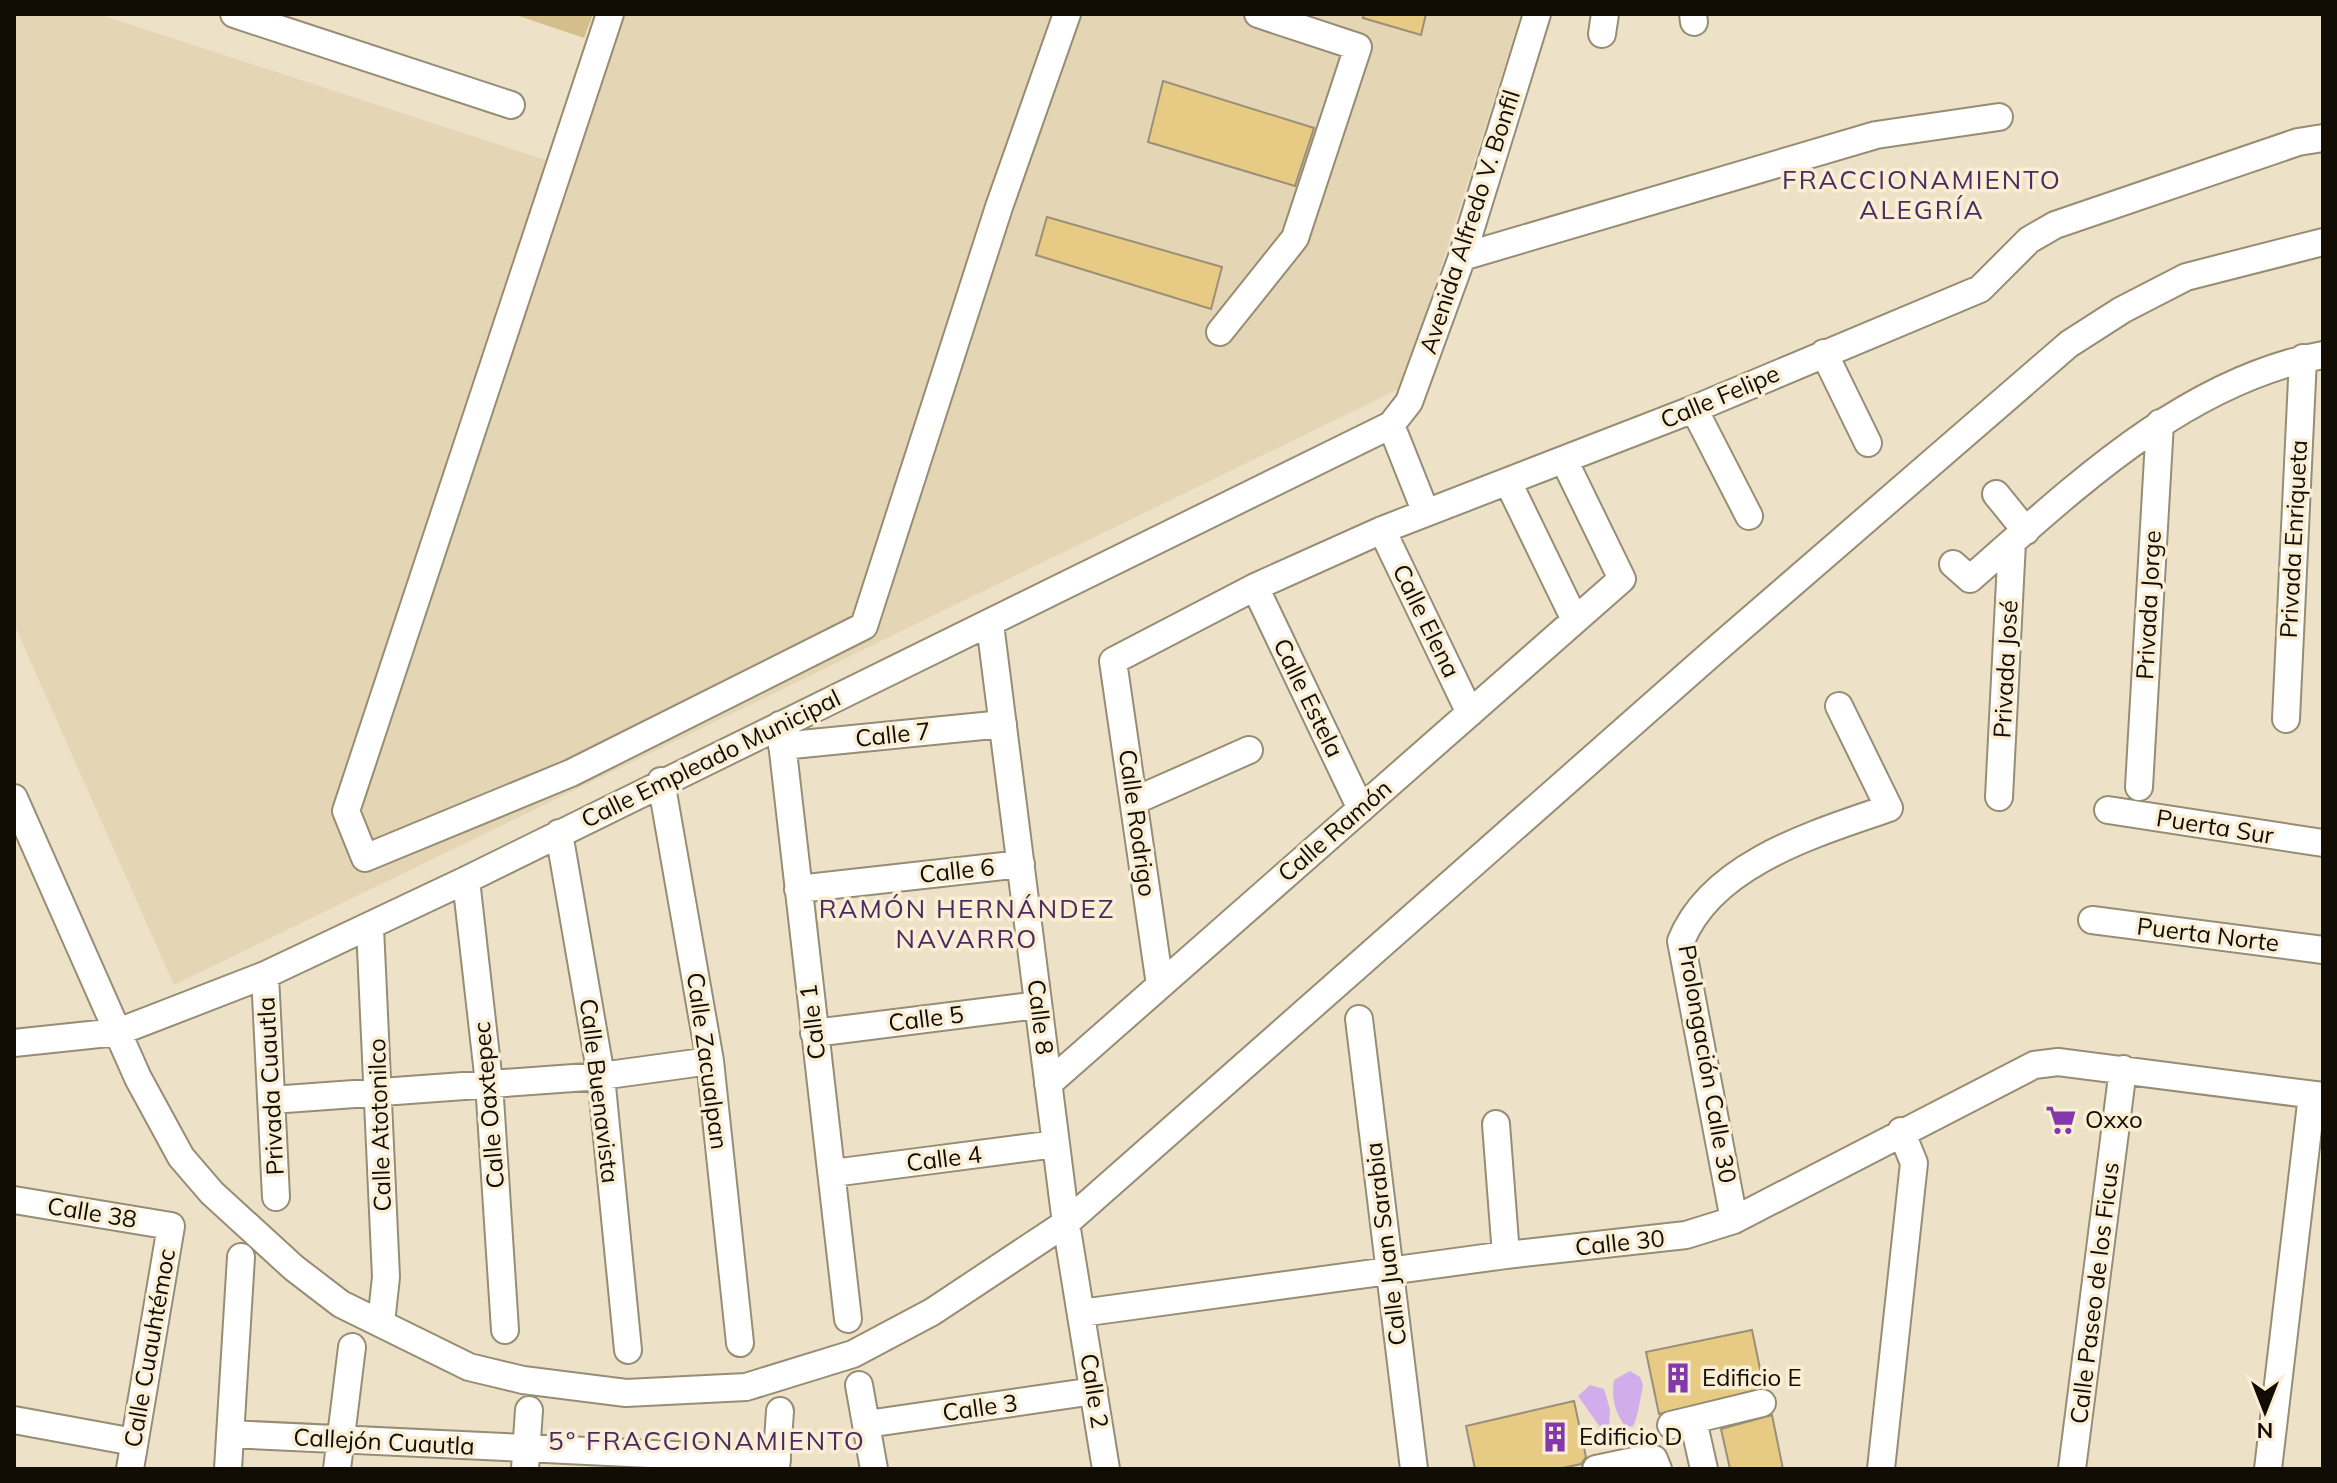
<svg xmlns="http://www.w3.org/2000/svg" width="2337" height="1483" font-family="Mulish,sans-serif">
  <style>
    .built { fill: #e4d6b4 }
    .green { fill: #d4be8b }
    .water { fill: #d2adeb }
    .building { fill: #e7cb84; stroke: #9b9077; stroke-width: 2 }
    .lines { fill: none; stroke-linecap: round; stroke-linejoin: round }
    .minor-casing { stroke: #978d74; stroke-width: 30 }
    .minor { stroke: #fff; stroke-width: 26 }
    .labels { text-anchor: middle; stroke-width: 7; stroke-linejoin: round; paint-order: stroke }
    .street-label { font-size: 24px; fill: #110d05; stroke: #faefd4 }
    .poi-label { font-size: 24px; fill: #110d05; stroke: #faefd4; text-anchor: start }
    .neighbourhood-label { font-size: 26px; letter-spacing: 2px; fill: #4d2a62; stroke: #faefd4 }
  </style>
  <rect width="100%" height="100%" fill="#ede2c7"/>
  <path class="built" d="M 14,14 L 98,14 L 552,162 L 603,14 L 1521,14 L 1403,387 L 174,985 L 14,624 Z"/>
  <path class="green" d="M 513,14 L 593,14 L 584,38 Z"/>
  <path class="water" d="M 1630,1371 L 1640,1377 L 1643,1385 C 1641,1395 1637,1421 1633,1426 L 1626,1427 C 1615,1414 1611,1397 1614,1380 Z
    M 1590,1385 L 1604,1389 L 1610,1409 L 1609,1428 L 1600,1427 L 1578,1396 Z"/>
  <path class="building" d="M 1364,14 L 1426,14 L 1421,35 L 1363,18 Z
    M 1163,81 L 1314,128 L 1295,186 L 1148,142 Z
    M 1047,217 L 1222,267 L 1211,309 L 1036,255 Z
    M 1752,1330 L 1764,1388 L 1659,1414 L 1646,1352 Z
    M 1574,1401 L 1586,1457 L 1581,1464 L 1558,1469 L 1475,1469 L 1466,1426 Z
    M 1772,1415 L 1783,1469 L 1730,1469 L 1721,1429 Z"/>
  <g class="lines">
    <g class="minor-casing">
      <path id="minor" d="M 234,14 L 511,105
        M 610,14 L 346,811 L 365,858 L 571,773 L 864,626 L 999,207 L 1067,14
        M 1693,14 L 1694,22
        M 1602,34 L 1605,14
        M 1462,257 L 1876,135 L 1999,117
        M 1220,332 L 1295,238 L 1358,47 L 1258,14
        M 1824,353 L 1868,443
        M 1694,409 L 1749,516
        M 1391,425 L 1426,513
        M 1508,482 L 1575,620
        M 1996,494 L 2026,531
        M 1382,530 L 1470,713
        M 1953,564 L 1970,579 C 2074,488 2184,381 2323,355
        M 1255,587 L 1361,809
        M 990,624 L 1066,1223 L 1106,1469
        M 2286,719 L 2303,358
        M 780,725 L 848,1319
        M 782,746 L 1003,724
        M 661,781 L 710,1061 L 740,1343
        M 2139,787 L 2160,423
        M 1999,797 L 2012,542
        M 14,798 L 138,1078 L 181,1157 L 212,1193 L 294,1268 L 341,1304 L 469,1367 L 523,1380 L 626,1393 L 746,1387 L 853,1354 L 932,1312 L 1066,1223 L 1712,653 L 2069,344 L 2122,310 L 2186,277 L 2323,242
        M 1134,801 L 1249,750
        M 2108,810 L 2323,843
        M 559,833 L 601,1076 L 628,1350
        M 466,880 L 489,1083 L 505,1330
        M 798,889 L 1021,864
        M 2092,920 L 2323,950
        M 370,927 L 386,1277 L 381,1323
        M 265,975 L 276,1197
        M 1160,985 L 1113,661 L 1255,587 L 1382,530 L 1694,409 L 1980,289 L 2029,240 L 2055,225 L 2298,142 L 2323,138
        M 1359,1019 L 1414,1469
        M 814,1033 L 1038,1005
        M 14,1043 L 118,1032 L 265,975 L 466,880 L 1391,425 L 1409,402 L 1462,257 L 1537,14
        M 1048,1084 L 1622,579 L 1564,460
        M 272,1100 L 601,1076 L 710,1061
        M 1496,1124 L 1506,1255
        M 833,1173 L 1056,1144
        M 14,1200 L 171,1226 L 130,1469
        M 1734,1220 L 1681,941 C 1712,863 1817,833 1889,808 L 1839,706
        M 1081,1313 L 1506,1255 L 1686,1235 L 1734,1220 L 2034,1065 L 2058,1062 L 2323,1096
        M 859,1385 L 874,1469
        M 14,1420 L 134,1442
        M 1693,1420 L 1704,1469
        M 867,1424 L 1094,1391
        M 1671,1425 L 1762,1403
        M 230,1434 L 777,1460
        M 228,1469 L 241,1257
        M 337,1469 L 352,1347
        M 525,1469 L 529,1410
        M 776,1469 L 780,1411
        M 1596,1469 L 1648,1458 L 1654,1459 L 1658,1469
        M 1881,1469 L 1914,1163 L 1901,1131
        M 2072,1469 L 2123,1069
        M 2268,1469 L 2312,1095"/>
    </g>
    <use href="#minor" class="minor"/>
  </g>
  <defs>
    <g id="supermarket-bare" transform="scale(2.4)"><path d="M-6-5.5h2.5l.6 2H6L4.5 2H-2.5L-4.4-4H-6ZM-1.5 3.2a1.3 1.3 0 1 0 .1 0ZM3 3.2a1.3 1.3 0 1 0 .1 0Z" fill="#8339ab" stroke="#faefd4" stroke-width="2.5" paint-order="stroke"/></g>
    <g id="building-bare" transform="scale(2.4)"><path d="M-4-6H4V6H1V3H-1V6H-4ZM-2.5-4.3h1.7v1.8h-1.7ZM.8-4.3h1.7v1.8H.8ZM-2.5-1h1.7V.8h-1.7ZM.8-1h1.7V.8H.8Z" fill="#8339ab" stroke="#faefd4" stroke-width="2.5" paint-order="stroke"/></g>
  </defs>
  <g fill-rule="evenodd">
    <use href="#supermarket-bare" x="2061" y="1120"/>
    <use href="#building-bare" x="1678" y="1378"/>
    <use href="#building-bare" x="1555" y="1437"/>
  </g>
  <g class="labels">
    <g class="street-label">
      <text transform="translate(1470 222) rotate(-72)" y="8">Avenida Alfredo V. Bonfil</text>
      <text transform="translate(1720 397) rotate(-23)" y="8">Calle Felipe</text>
      <text transform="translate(2294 539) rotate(-87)" y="8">Privada Enriqueta</text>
      <text transform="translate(2149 605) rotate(-87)" y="8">Privada Jorge</text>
      <text transform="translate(1426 621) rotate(64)" y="8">Calle Elena</text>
      <text transform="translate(2006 669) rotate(-87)" y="8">Privada José</text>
      <text transform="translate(1308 698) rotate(64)" y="8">Calle Estela</text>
      <text transform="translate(893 735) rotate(-6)" y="8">Calle 7</text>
      <text transform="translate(711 759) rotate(-26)" y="8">Calle Empleado Municipal</text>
      <text transform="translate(1137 823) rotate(82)" y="8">Calle Rodrigo</text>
      <text transform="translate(2215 827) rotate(9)" y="8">Puerta Sur</text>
      <text transform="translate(1335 831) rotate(-41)" y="8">Calle Ramón</text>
      <text transform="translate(957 871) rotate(-6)" y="8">Calle 6</text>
      <text transform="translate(2208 935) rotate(7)" y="8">Puerta Norte</text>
      <text transform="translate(1040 1017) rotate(83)" y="8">Calle 8</text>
      <text transform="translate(926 1019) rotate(-7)" y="8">Calle 5</text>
      <text transform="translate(813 1022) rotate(-97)" y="8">Calle 1</text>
      <text transform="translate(707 1061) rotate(82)" y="8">Calle Zacualpan</text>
      <text transform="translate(1707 1064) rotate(80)" y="8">Prolongación Calle 30</text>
      <text transform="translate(271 1086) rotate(-93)" y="8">Privada Cuautla</text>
      <text transform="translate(599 1091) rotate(83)" y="8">Calle Buenavista</text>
      <text transform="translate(489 1105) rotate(-95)" y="8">Calle Oaxtepec</text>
      <text transform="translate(380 1125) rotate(-92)" y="8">Calle Atotonilco</text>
      <text transform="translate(944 1159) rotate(-7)" y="8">Calle 4</text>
      <text transform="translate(92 1213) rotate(9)" y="8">Calle 38</text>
      <text transform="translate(1620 1243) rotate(-6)" y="8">Calle 30</text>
      <text transform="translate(1386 1244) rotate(-97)" y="8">Calle Juan Sarabia</text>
      <text transform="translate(2095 1293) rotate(-83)" y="8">Calle Paseo de los Ficus</text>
      <text transform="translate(150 1348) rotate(-80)" y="8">Calle Cuauhtémoc</text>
      <text transform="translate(1094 1391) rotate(81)" y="8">Calle 2</text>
      <text transform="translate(980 1408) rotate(-8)" y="8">Calle 3</text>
      <text transform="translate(384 1442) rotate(3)" y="8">Callejón Cuautla</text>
    </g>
    <g class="poi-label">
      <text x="2085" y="1128">Oxxo</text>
      <text x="1702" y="1386">Edificio E</text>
      <text x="1579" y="1445">Edificio D</text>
    </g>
    <g class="neighbourhood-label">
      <text x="1922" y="189">FRACCIONAMIENTO<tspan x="1922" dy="30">ALEGRÍA</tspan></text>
      <text x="967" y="918">RAMÓN HERNÁNDEZ<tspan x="967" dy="30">NAVARRO</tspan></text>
      <text x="707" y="1450">5° FRACCIONAMIENTO</text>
    </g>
  </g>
  <rect width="2337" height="1483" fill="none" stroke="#110d05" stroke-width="32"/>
  <g transform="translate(2265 1411) rotate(180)" stroke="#faefd4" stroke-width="6" paint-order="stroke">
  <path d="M0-6L14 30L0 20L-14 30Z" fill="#110d05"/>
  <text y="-12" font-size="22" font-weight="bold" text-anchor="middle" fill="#110d05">N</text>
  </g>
</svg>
